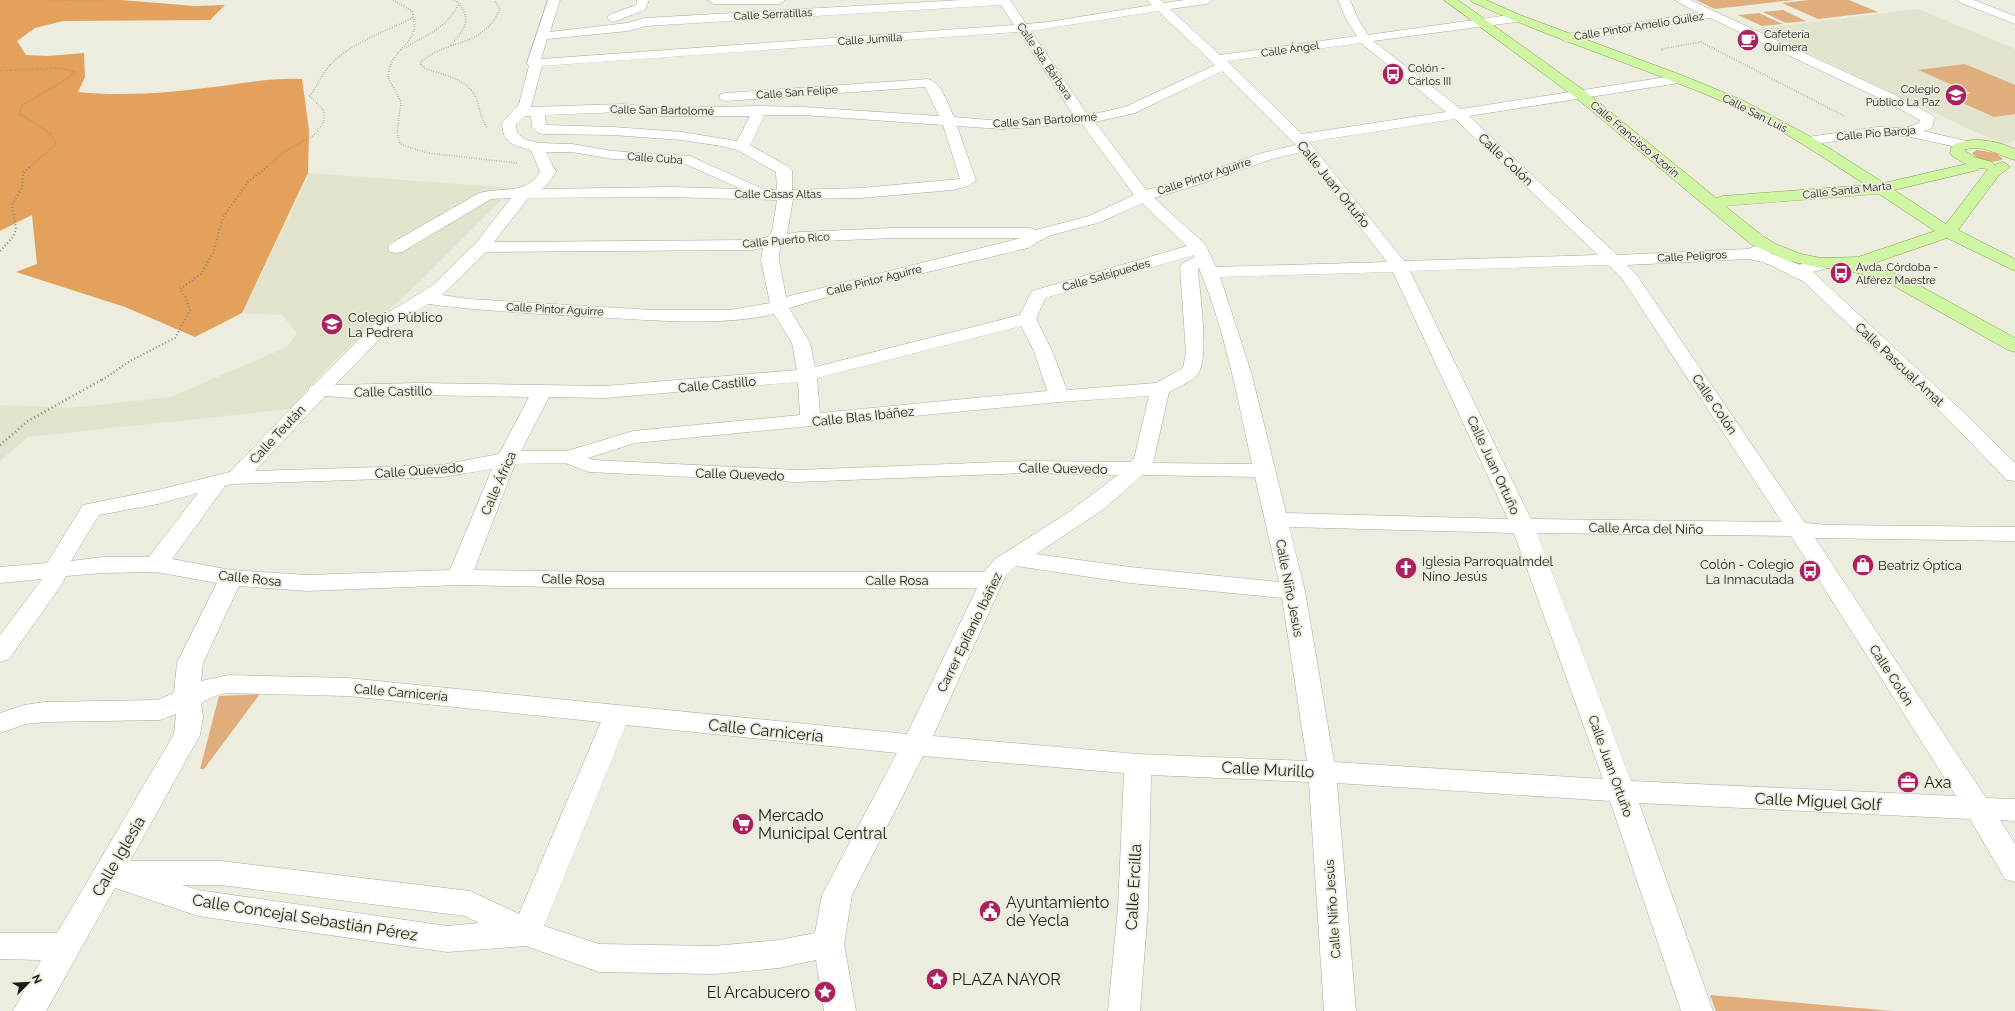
<svg xmlns="http://www.w3.org/2000/svg" width="2015" height="1011" font-family="Raleway,sans-serif">
  <style>
    .built { fill: #e2e2cd }
    .green { fill: #e0ad7c }
    .forest { fill: #e4a15c }
    .lines { fill: none; stroke-linecap: round; stroke-linejoin: round }
    .minor-casing { stroke: #aaaa9e; stroke-width: 1 }
    .major-casing { stroke: #7ca54b; stroke-width: 1 }
    .path-far2 { stroke: #86877d; stroke-width: 1.5; stroke-dasharray: 0.5 2; stroke-linecap: butt }
    .path-far1 { stroke: #86877d; stroke-width: 2; stroke-dasharray: 1 2.5; stroke-linecap: butt }
    .path { stroke: #86877d; stroke-width: 2.5; stroke-dasharray: 1 3; stroke-linecap: butt }
    .minor { fill: #fff; fill-rule: evenodd }
    .major { fill: #cff5a3; fill-rule: evenodd }
    .labels { text-anchor: middle; stroke-width: 3.5; stroke-linejoin: round; paint-order: stroke }
    .far-street-label { font-size: 11px; fill: #1e1e19; stroke: #eceddf }
    .far-poi-label { font-size: 11px; fill: #1e1e19; stroke: #eceddf; text-anchor: start }
    .street-label { font-size: 13px; fill: #1e1e19; stroke: #eceddf }
    .poi-label { font-size: 13px; fill: #1e1e19; stroke: #eceddf; text-anchor: start }
    .near-street-label { font-size: 16px; fill: #1e1e19; stroke: #eceddf }
    .near-poi-label { font-size: 16px; fill: #1e1e19; stroke: #eceddf; text-anchor: start }
  </style>
  <rect width="100%" height="100%" fill="#eceddf"/>
  <path class="built" d="M 1918,9 L 2015,49 L 2015,141 L 2001,144 L 1757,29 Z
    M 308,173 L 513,188 L 418,283 L 332,363 L 290,409 L 28,437 L 0,461 L 0,405 L 71,408 L 171,397 L 287,347 L 297,333 L 282,315 L 242,313 L 305,184 Z"/>
  <path class="green" d="M 1696,0 L 1794,0 L 1715,9 Z
    M 1809,0 L 1849,0 L 1878,12 L 1818,19 L 1782,3 Z
    M 1783,10 L 1806,21 L 1786,23 L 1763,12 Z
    M 1759,13 L 1783,24 L 1762,26 L 1738,15 Z
    M 1965,64 L 2015,85 L 2015,114 L 1994,117 L 1949,97 L 1971,93 L 1918,70 Z
    M 1977,150 L 1996,153 L 2003,159 C 1995,164 1978,161 1972,153 Z
    M 260,694 L 204,769 L 200,769 L 219,696 Z
    M 1710,995 L 1893,1011 L 1716,1011 Z"/>
  <path class="forest" d="M 0,0 L 121,0 L 195,6 L 225,5 L 210,20 L 63,21 L 35,28 L 17,41 L 26,55 L 48,56 L 84,53 L 85,77 L 78,92 C 126,97 174,92 222,86 C 249,82 275,78 302,79 L 309,130 L 308,173 L 242,313 L 195,337 L 125,307 L 16,272 L 37,264 L 32,215 L 0,231 Z"/>
  <g class="lines">
    <g class="minor-casing">
      <path id="minor" d="M 548,0 L 560,0 L 550,32 L 627,23 L 645,18 L 962,0 L 1010,0 L 1026,24 L 1048,22 L 1152,5 L 1147,0 L 1160,0 L 1164,3 L 1185,0 L 1212,0 L 1206,4 L 1170,9 L 1220,55 L 1357,36 L 1346,19 L 1338,0 L 1350,0 L 1358,19 L 1368,35 L 1516,14 L 1520,15 L 1522,18 L 1516,22 L 1373,41 L 1461,109 L 1679,75 L 1684,76 L 1686,79 L 1684,82 L 1679,83 L 1469,116 L 1617,255 L 1748,249 L 1768,242 L 1774,243 L 1776,247 L 1770,253 L 1800,265 C 1809,260 1820,257 1831,259 L 1834,263 L 1831,267 L 1813,272 L 1956,405 L 2015,463 L 2015,481 L 2007,480 L 1942,413 L 1803,281 C 1782,273 1772,262 1748,259 L 1627,265 L 1636,274 L 1805,523 L 1830,525 L 2015,527 L 2015,541 L 1815,538 L 1986,798 L 2015,799 L 2015,821 L 2000,820 L 2015,844 L 2015,882 L 2005,879 L 1970,819 L 1639,803 L 1713,1011 L 1681,1011 L 1610,801 L 1337,783 L 1356,1011 L 1324,1011 L 1309,782 L 1151,775 L 1148,908 L 1140,1011 L 1108,1011 L 1118,908 L 1124,773 L 923,756 L 852,895 L 844,944 L 856,1011 L 824,1011 L 816,960 L 779,968 L 714,974 L 599,972 L 526,946 L 447,952 L 198,916 L 115,888 L 46,1011 L 13,1011 L 41,960 L 0,959 L 0,933 L 57,933 L 174,734 L 176,714 L 160,720 L 45,722 L 26,724 L 0,733 L 0,713 L 24,705 L 45,702 L 157,700 L 174,693 L 177,663 L 217,583 L 156,572 L 103,573 L 66,576 L 62,584 L 9,659 L 0,662 L 0,635 L 42,579 L 0,583 L 0,567 L 47,563 L 83,505 L 158,490 L 230,472 L 308,391 L 310,386 L 314,385 L 381,317 L 433,285 L 476,243 L 511,198 L 491,199 L 402,252 L 396,253 L 390,252 L 388,248 L 390,244 L 479,193 C 502,187 526,195 540,172 L 531,150 C 513,145 503,144 502,123 L 519,104 L 529,66 L 527,63 ZM 1001,5 L 1014,25 L 541,59 L 547,39 L 628,31 L 646,26 ZM 1158,11 L 1215,65 L 1125,107 L 1089,115 L 1085,111 L 1031,31 ZM 1019,32 L 1075,117 L 1002,121 L 954,117 C 948,105 942,83 928,79 L 726,93 L 721,94 L 719,97 L 721,100 L 726,101 L 925,87 L 939,116 L 803,107 L 760,106 L 661,108 L 623,104 L 531,107 L 542,66 ZM 1361,43 L 1446,112 L 1302,134 L 1227,61 ZM 1222,71 L 1296,145 L 1262,153 L 1184,180 L 1146,190 L 1095,122 L 1135,113 ZM 623,112 L 661,116 L 750,116 L 737,141 L 682,132 L 613,127 L 546,125 L 545,115 ZM 764,115 L 803,115 L 943,125 L 960,179 L 861,188 L 792,190 L 792,170 L 789,167 L 750,145 ZM 525,116 L 531,116 L 532,127 L 538,133 L 543,134 L 613,135 L 682,140 L 721,146 L 737,150 L 776,172 L 777,190 L 765,190 L 690,156 L 613,151 L 572,144 L 538,143 L 524,139 L 517,133 L 516,124 ZM 1455,119 L 1598,255 L 1404,261 L 1309,142 ZM 1082,124 L 1134,195 L 1089,216 L 1036,230 L 1030,228 L 893,228 L 800,232 L 787,234 L 793,199 L 861,198 L 952,190 L 969,186 L 976,180 L 957,126 L 1002,129 ZM 546,152 L 572,152 L 613,159 L 681,162 L 741,189 L 671,187 L 542,189 L 547,185 L 556,172 ZM 1302,152 L 1387,262 L 1216,267 L 1205,244 L 1154,198 L 1194,186 L 1272,159 ZM 671,197 L 777,200 L 772,232 L 768,237 L 752,240 L 494,242 L 528,198 ZM 1142,203 L 1187,246 L 1032,291 L 1020,315 L 815,367 L 810,343 L 789,308 L 848,291 L 1028,248 L 1048,236 L 1101,222 ZM 893,238 L 1021,238 L 786,297 L 779,260 L 780,245 L 800,242 ZM 763,248 L 761,260 L 770,303 L 730,310 L 653,310 L 469,299 L 442,295 L 486,252 L 752,250 ZM 1194,255 L 1195,257 L 1183,263 L 1180,267 L 1186,353 L 1183,368 L 1156,383 L 1067,390 L 1052,351 L 1036,319 L 1045,298 ZM 1608,265 L 1621,277 L 1782,522 L 1531,519 L 1410,271 ZM 1199,268 C 1225,330 1238,399 1252,464 L 1153,463 L 1169,392 C 1178,387 1189,383 1196,376 C 1211,364 1199,290 1198,269 ZM 1393,272 L 1508,519 L 1286,513 L 1251,372 L 1220,277 ZM 428,304 C 483,311 539,314 595,317 C 652,320 718,327 774,314 L 792,343 L 797,370 L 605,386 L 418,383 L 335,385 L 393,325 ZM 1021,326 L 1034,351 L 1047,391 L 820,413 L 817,378 ZM 798,382 L 800,415 L 633,431 L 567,451 L 521,451 L 549,397 L 605,398 ZM 418,395 L 529,397 L 499,454 L 442,465 L 255,471 L 325,396 L 351,398 ZM 1149,396 L 1134,459 L 1131,462 L 1026,461 L 797,470 L 593,460 L 588,458 L 635,443 L 1059,402 ZM 565,463 L 589,472 L 797,482 L 1026,473 L 1118,475 L 1069,512 L 995,559 L 984,572 L 602,572 L 474,570 L 515,464 ZM 492,469 L 450,570 L 307,575 L 231,570 L 172,559 L 225,486 L 232,484 L 442,477 ZM 1142,475 L 1255,477 L 1279,582 L 1130,567 L 1036,554 L 1104,509 ZM 198,493 L 149,557 L 103,557 L 71,561 L 99,515 L 158,504 ZM 1289,527 L 1514,533 L 1603,779 L 1334,762 L 1305,591 ZM 1537,533 L 1791,536 L 1956,796 L 1631,781 ZM 1016,566 L 1130,583 L 1282,598 L 1307,761 L 1138,754 L 933,736 L 1006,575 ZM 459,585 L 602,588 L 977,588 L 907,734 L 348,678 L 229,675 L 201,681 L 203,663 L 239,586 L 307,591 ZM 229,693 L 348,696 L 601,722 L 519,914 L 470,891 L 221,861 L 130,861 L 200,735 L 203,717 L 201,703 L 217,695 ZM 626,725 L 897,753 L 822,895 L 815,933 L 779,940 L 714,946 L 599,944 L 544,926 ZM 182,885 L 221,885 L 465,916 L 479,923 L 447,926 L 198,890 Z
        M 637,0 L 649,0 L 645,10 L 613,22 L 607,18 L 609,15 L 636,5 Z
        M 708,0 L 785,0 L 779,4 L 714,4 Z
        M 1675,0 L 1690,0 L 1893,94 L 1932,115 L 1934,118 C 1933,127 1932,129 1923,131 L 1971,142 L 1973,145 L 1971,148 L 1966,149 L 1906,136 L 1878,135 L 1808,145 L 1803,144 L 1801,141 L 1803,138 L 1808,137 L 1878,127 L 1905,128 L 1919,123 L 1920,120 L 1883,100 L 1710,18 L 1566,42 L 1560,38 L 1566,34 L 1698,13 Z
        M 1957,0 L 1974,0 L 2015,16 L 2015,24 L 1959,2 Z"/>
    </g>
    <g class="major-casing">
      <path id="major" d="M 1444,0 L 1458,0 L 1585,91 L 1716,198 L 1723,196 L 1866,185 C 1822,157 1778,126 1731,105 C 1646,68 1556,41 1472,2 L 1470,0 L 1486,0 L 1520,15 L 1684,76 L 1742,100 L 1813,138 L 1884,183 L 1966,164 L 1952,156 L 1950,153 L 1952,145 C 1973,136 1994,140 2015,149 L 2015,160 C 1998,156 1983,143 1964,150 L 1974,157 L 1992,162 L 1994,165 L 2002,162 L 2007,164 L 2010,167 L 1999,175 L 1958,230 L 2015,259 L 2015,271 L 1947,238 L 1868,265 L 1904,277 L 2015,338 L 2015,352 L 2008,350 L 1892,285 L 1872,277 L 1842,269 L 1821,268 L 1789,261 L 1752,245 L 1575,97 ZM 1980,168 L 1988,169 L 1946,224 L 1894,190 L 1978,170 ZM 1879,194 L 1935,231 L 1858,257 L 1821,258 L 1801,254 L 1776,244 L 1764,237 L 1725,206 Z"/>
    </g>
    <path class="path-far2" d="M 49,0 L 104,0
      M 393,0 L 412,11 C 421,42 401,42 391,64 C 389,68 389,73 388,77 L 401,102 L 397,132 L 400,144 L 427,153 L 517,163
      M 451,45 C 466,28 473,18 455,0
      M 406,47 C 427,35 449,26 459,3
      M 1663,50 L 1661,49 L 1701,42 L 1844,116
      M 0,71 L 59,68 L 75,72 L 70,77 L 21,106 L 20,114 L 51,134 L 56,144 L 30,167
      M 487,127 C 480,118 480,108 476,98 C 468,78 442,75 424,68 L 420,63 C 445,38 482,50 500,9 L 494,0
      M 267,167 L 284,152 L 316,134 L 324,121 L 324,111 L 310,96 C 317,86 322,74 330,65 C 353,41 386,32 414,17"/>
    <path class="path-far1" d="M 0,251 L 13,237 L 16,229 L 12,205 L 22,188 L 23,173 L 31,166
      M 102,380 L 130,361 L 175,338 L 190,310 L 185,296 L 180,289 L 201,274 L 213,253 L 223,217 L 248,182 L 268,166"/>
    <path class="path" d="M 0,445 L 28,421 L 103,379"/>
    <use href="#minor" class="minor"/>
    <use href="#major" class="major"/>
  </g>
  <defs>
    <g id="cafe-disc" transform="scale(1.15)"><circle r="9.5" fill="#ac205f" stroke="#eceddf"/><path d="M-5.5-4.5H6V0H3Q3 3.5 0 3.5H-2.5Q-5.5 3.5-5.5 0ZM3-3.2v2h1.7v-2ZM-6 4.5H4V6H-6Z" fill="#fff"/></g>
    <g id="bus-disc" transform="scale(1.15)"><circle r="9.5" fill="#ac205f" stroke="#eceddf"/><path d="M-5-6H5V4H4V6H2V4H-2V6H-4V4H-5ZM-3.5-4V0h7V-4ZM-3.5 1.2v1.5H-2V1.2ZM2 1.2v1.5H3.5V1.2Z" fill="#fff"/></g>
    <g id="school-disc" transform="scale(1.15)"><circle r="9.5" fill="#ac205f" stroke="#eceddf"/><path d="M0-5L7-2L0 1L-7-2ZM-4 1L0 2.5L4 1V4Q0 6-4 4Z" fill="#fff"/></g>
    <g id="shop-disc" transform="scale(1.15)"><circle r="9.5" fill="#ac205f" stroke="#eceddf"/><path d="M-5-2.5h2.3a2.7 3.5 0 0 1 5.4 0H5L5.5 6h-11ZM-1.5-2.5h3a1.5 2.3 0 0 0-3 0Z" fill="#fff"/></g>
    <g id="church-disc" transform="scale(1.15)"><circle r="9.5" fill="#ac205f" stroke="#eceddf"/><path d="M-1.2-6h2.4v3.5h3.3v2.4h-3.3V6h-2.4V-.1h-3.3v-2.4h3.3Z" fill="#fff"/></g>
    <g id="office-disc" transform="scale(1.15)"><circle r="9.5" fill="#ac205f" stroke="#eceddf"/><path d="M-6-3h4V-5.5h4V-3h4V5H-6ZM-1-4.5V-3h2v-1.5ZM-6 0V1H6V0Z" fill="#fff"/></g>
    <g id="supermarket-disc" transform="scale(1.15)"><circle r="9.5" fill="#ac205f" stroke="#eceddf"/><path d="M-6-5.5h2.5l.6 2H6L4.5 2H-2.5L-4.4-4H-6ZM-1.5 3.2a1.3 1.3 0 1 0 .1 0ZM3 3.2a1.3 1.3 0 1 0 .1 0Z" fill="#fff"/></g>
    <g id="civic-disc" transform="scale(1.15)"><circle r="9.5" fill="#ac205f" stroke="#eceddf"/><path d="M-.6-6.5H3V-4.5H.6V-3L4-1V1h2V6H-6V1h2V-1L-.6-3ZM-1.2 2.5V6h2.4V2.5Z" fill="#fff"/></g>
    <g id="sight-disc" transform="scale(1.15)"><circle r="9.5" fill="#ac205f" stroke="#eceddf"/><path d="M0-6L1.8-2.2L6-1.7L2.9 1.2L3.7 5.4L0 3.3L-3.7 5.4L-2.9 1.2L-6-1.7L-1.8-2.2Z" fill="#fff"/></g>
  </defs>
  <g fill-rule="evenodd">
    <use href="#cafe-disc" x="1748" y="40"/>
    <use href="#bus-disc" x="1393" y="74"/>
    <use href="#school-disc" x="1956" y="95"/>
    <use href="#bus-disc" x="1841" y="273"/>
    <use href="#school-disc" x="332" y="324"/>
    <use href="#shop-disc" x="1863" y="565"/>
    <use href="#church-disc" x="1406" y="568"/>
    <use href="#bus-disc" x="1810" y="571"/>
    <use href="#office-disc" x="1908" y="782"/>
    <use href="#supermarket-disc" x="743" y="824"/>
    <use href="#civic-disc" x="990" y="911"/>
    <use href="#sight-disc" x="937" y="979"/>
    <use href="#sight-disc" x="825" y="992"/>
  </g>
  <g class="labels">
    <g class="far-street-label">
      <text transform="translate(773 14) rotate(-3)" y="4">Calle Serratillas</text>
      <text transform="translate(1639 26) rotate(-9)" y="4">Calle Pintor Amelio Quilez</text>
      <text transform="translate(870 39) rotate(-4)" y="4">Calle Jumilla</text>
      <text transform="translate(1290 49) rotate(-8)" y="4">Calle Ángel</text>
      <text transform="translate(1045 61) rotate(56)" y="4">Calle Sta. Bárbara</text>
      <text transform="translate(797 92) rotate(-4)" y="4">Calle San Felipe</text>
      <text transform="translate(662 110) rotate(1)" y="4">Calle San Bartolomé</text>
      <text transform="translate(1755 113) rotate(27)" y="4">Calle San Luis</text>
      <text transform="translate(1045 120) rotate(-4)" y="4">Calle San Bartolomé</text>
      <text transform="translate(1876 133) rotate(-5)" y="4">Calle Pío Baroja</text>
      <text transform="translate(1635 139) rotate(40)" y="4">Calle Francisco Azorín</text>
      <text transform="translate(655 158) rotate(4)" y="4">Calle Cuba</text>
      <text transform="translate(1204 176) rotate(-18)" y="4">Calle Pintor Aguirre</text>
      <text transform="translate(1847 190) rotate(-6)" y="4">Calle Santa Marta</text>
      <text x="778" y="198">Calle Casas Altas</text>
      <text transform="translate(786 240) rotate(-5)" y="4">Calle Puerto Rico</text>
      <text transform="translate(1692 256) rotate(-3)" y="4">Calle Peligros</text>
      <text transform="translate(1106 275) rotate(-16)" y="4">Calle Salsipuedes</text>
      <text transform="translate(874 280) rotate(-14)" y="4">Calle Pintor Aguirre</text>
      <text transform="translate(555 309) rotate(3)" y="4">Calle Pintor Aguirre</text>
    </g>
    <g class="far-poi-label">
      <text x="1764" y="38">Cafetería<tspan x="1764" dy="13">Quimera</tspan></text>
      <text x="1408" y="72">Colón -<tspan x="1408" dy="13">Carlos III</tspan></text>
      <text x="1940" y="93" text-anchor="end">Colegio<tspan x="1940" dy="13">Público La Paz</tspan></text>
      <text x="1856" y="271">Avda. Córdoba -<tspan x="1856" dy="13">Alférez Maestre</tspan></text>
    </g>
    <g class="street-label">
      <text transform="translate(1506 159) rotate(43)" y="5">Calle Colón</text>
      <text transform="translate(1334 184) rotate(51)" y="5">Calle Juan Ortuño</text>
      <text transform="translate(1900 364) rotate(43)" y="5">Calle Pascual Amat</text>
      <text transform="translate(717 384) rotate(-5)" y="5">Calle Castillo</text>
      <text transform="translate(393 391) rotate(-1)" y="5">Calle Castillo</text>
      <text transform="translate(1715 404) rotate(56)" y="5">Calle Colón</text>
      <text transform="translate(863 416) rotate(-6)" y="5">Calle Blas Ibáñez</text>
      <text transform="translate(277 434) rotate(-47)" y="5">Calle Teután</text>
      <text transform="translate(1494 465) rotate(65)" y="5">Calle Juan Ortuño</text>
      <text transform="translate(1063 468) rotate(1)" y="5">Calle Quevedo</text>
      <text transform="translate(419 470) rotate(-4)" y="5">Calle Quevedo</text>
      <text transform="translate(740 474) rotate(2)" y="5">Calle Quevedo</text>
      <text transform="translate(498 483) rotate(-66)" y="5">Calle África</text>
      <text transform="translate(1646 528) rotate(1)" y="5">Calle Arca del Niño</text>
      <text transform="translate(250 578) rotate(6)" y="5">Calle Rosa</text>
      <text transform="translate(573 579) rotate(2)" y="5">Calle Rosa</text>
      <text x="897" y="585">Calle Rosa</text>
      <text transform="translate(1290 588) rotate(79)" y="5">Calle Niño Jesús</text>
      <text transform="translate(969 632) rotate(-64)" y="5">Carrer Epifanio Ibáñez</text>
      <text transform="translate(1892 675) rotate(57)" y="5">Calle Colón</text>
      <text transform="translate(401 692) rotate(5)" y="5">Calle Carnicería</text>
      <text transform="translate(1611 766) rotate(70)" y="5">Calle Juan Ortuño</text>
      <text transform="translate(1332 909) rotate(-94)" y="5">Calle Niño Jesús</text>
    </g>
    <g class="poi-label">
      <text x="348" y="322">Colegio Público<tspan x="348" dy="15">La Pedrera</tspan></text>
      <text x="1422" y="566">Iglesia Parroqualmdel<tspan x="1422" dy="15">Níno Jesús</tspan></text>
      <text x="1794" y="569" text-anchor="end">Colón - Colegio<tspan x="1794" dy="15">La Inmaculada</tspan></text>
      <text x="1878" y="570">Beatriz Óptica</text>
    </g>
    <g class="near-street-label">
      <text transform="translate(766 730) rotate(6)" y="6">Calle Carnicería</text>
      <text transform="translate(1268 769) rotate(3)" y="6">Calle Murillo</text>
      <text transform="translate(1818 801) rotate(3)" y="6">Calle Miguel Golf</text>
      <text transform="translate(118 856) rotate(-60)" y="6">Calle Iglesia</text>
      <text transform="translate(1133 887) rotate(-87)" y="6">Calle Ercilla</text>
      <text transform="translate(305 917) rotate(9)" y="6">Calle Concejal Sebastián Pérez</text>
    </g>
    <g class="near-poi-label">
      <text x="1924" y="788">Axa</text>
      <text x="758" y="821">Mercado<tspan x="758" dy="18">Municipal Central</tspan></text>
      <text x="1006" y="908">Ayuntamiento<tspan x="1006" dy="18">de Yecla</tspan></text>
      <text x="952" y="985">PLAZA NAYOR</text>
      <text x="810" y="998" text-anchor="end">El Arcabucero</text>
    </g>
  </g>
  <g transform="translate(28 983) rotate(66)" stroke="#eceddf" stroke-width="3" paint-order="stroke">
  <path d="M0-3L7 15L0 10L-7 15Z" fill="#1e1e19"/>
  <text y="-6" font-size="11" font-weight="bold" text-anchor="middle" fill="#1e1e19">N</text>
  </g>
</svg>
